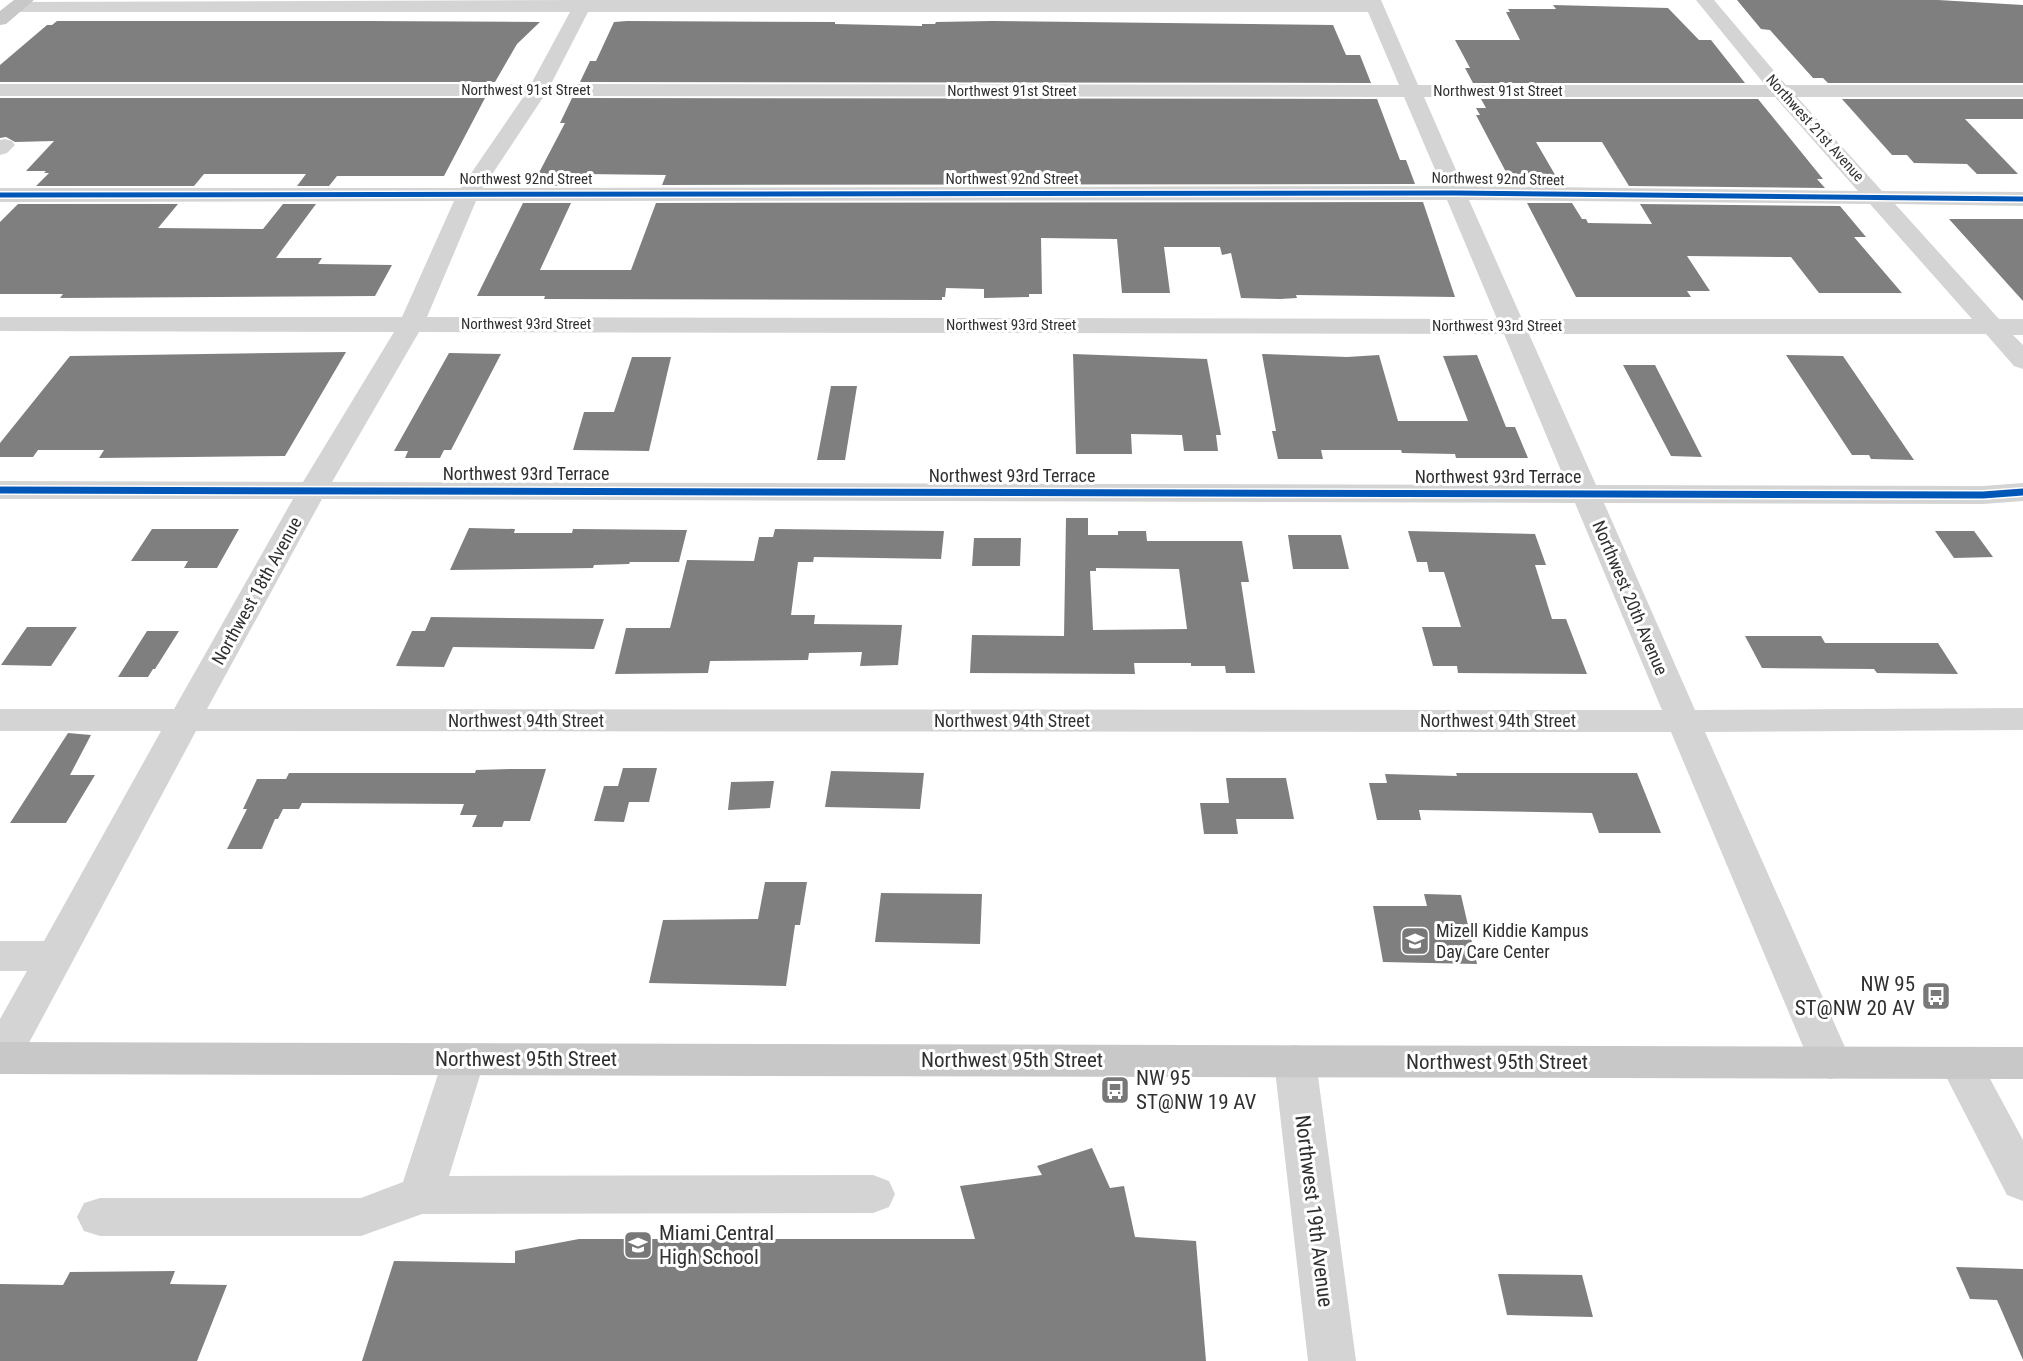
<svg xmlns="http://www.w3.org/2000/svg" width="2023" height="1361" font-family="'Roboto Condensed',sans-serif">
  <style>
    .building { fill: #7f7f7f; fill-rule: evenodd }
    .lines { fill: none; stroke-linecap: round; stroke-linejoin: round }
    .minor { fill: #d4d4d4; fill-rule: evenodd }
    .major { fill: #c8c8c8; fill-rule: evenodd }
    .cycleway-far1-casing { stroke: #fff; stroke-width: 8 }
    .cycleway-casing { stroke: #fff; stroke-width: 10 }
    .cycleway-far1 { stroke: #0057b8; stroke-width: 5 }
    .cycleway { stroke: #0057b8; stroke-width: 7 }
    .labels { text-anchor: middle; stroke-width: 6; stroke-linejoin: round; paint-order: stroke }
    .far-street-label { font-size: 15px; fill: #303030; stroke: #fff }
    .street-label { font-size: 18px; fill: #303030; stroke: #fff }
    .poi-label { font-size: 18px; fill: #303030; stroke: #fff; text-anchor: start }
    .near-poi-label { font-size: 21px; fill: #303030; stroke: #fff; text-anchor: start }
    .near-street-label { font-size: 21px; fill: #303030; stroke: #fff }
  </style>
  <rect width="100%" height="100%" fill="#fff"/>
  <path class="building" d="M 1737,0 L 1938,0 L 2023,5 L 2023,83 L 1828,83 L 1823,78 L 1813,78 L 1770,30 L 1761,29 Z
    M 1553,5 L 1668,8 L 1699,40 L 1711,40 L 1745,83 L 1473,83 L 1465,68 L 1470,68 L 1455,40 L 1520,40 L 1506,12 L 1510,12 L 1508,9 L 1556,9 Z
    M 57,21 L 367,21 L 540,22 L 517,44 L 495,82 L 0,82 L 0,65 L 47,25 L 52,25 Z
    M 627,21 L 835,22 L 835,24 L 922,26 L 922,24 L 935,24 L 936,22 L 992,21 L 1333,25 L 1346,55 L 1360,55 L 1371,83 L 580,82 L 590,61 L 596,61 L 614,22 Z
    M 0,98 L 485,98 L 444,176 L 337,176 L 329,186 L 297,186 L 306,174 L 204,174 L 194,186 L 36,186 L 49,173 L 44,173 L 46,171 L 26,171 L 54,141 L 15,142 L 6,137 L 0,138 Z
    M 572,98 L 1377,99 L 1400,160 L 1406,160 L 1415,184 L 662,185 L 666,175 L 584,174 L 579,186 L 532,186 L 565,123 L 560,123 Z
    M 1481,99 L 1758,99 L 1823,179 L 1817,179 L 1825,188 L 1629,186 L 1602,142 L 1536,142 L 1561,185 L 1518,184 L 1511,172 L 1506,172 L 1476,115 L 1480,115 L 1476,108 L 1486,108 Z
    M 1842,99 L 2023,99 L 2023,119 L 1965,119 L 2018,174 L 1977,174 L 1967,164 L 1914,163 L 1907,155 L 1892,155 Z
    M 1423,202 L 1455,297 L 1296,295 L 1297,298 L 1280,299 L 1241,298 L 1231,253 L 1222,255 L 1220,247 L 1164,247 L 1170,293 L 1122,293 L 1117,239 L 1041,238 L 1042,294 L 1029,294 L 1029,297 L 984,298 L 984,289 L 946,288 L 945,297 L 942,297 L 942,300 L 544,299 L 545,296 L 477,296 L 523,203 L 571,203 L 540,270 L 631,270 L 656,203 Z
    M 1527,203 L 1572,203 L 1582,219 L 1586,219 L 1588,223 L 1652,224 L 1640,204 L 1840,206 L 1866,237 L 1854,237 L 1902,293 L 1819,293 L 1791,257 L 1687,256 L 1710,291 L 1687,291 L 1691,297 L 1576,297 Z
    M 18,204 L 178,204 L 158,228 L 263,229 L 283,204 L 316,204 L 276,258 L 322,258 L 318,264 L 392,265 L 375,296 L 60,298 L 63,294 L 0,294 L 0,222 Z
    M 1949,219 L 2023,219 L 2023,301 Z
    M 346,352 L 285,456 L 99,458 L 104,450 L 38,450 L 33,457 L 0,457 L 0,443 L 70,356 Z
    M 449,353 L 501,354 L 451,450 L 444,450 L 440,458 L 405,458 L 408,451 L 394,451 Z
    M 1073,354 L 1207,359 L 1221,435 L 1216,435 L 1218,451 L 1184,451 L 1182,435 L 1131,434 L 1132,454 L 1076,454 Z
    M 1262,354 L 1347,357 L 1379,355 L 1398,421 L 1468,421 L 1443,356 L 1477,355 L 1506,427 L 1515,427 L 1528,458 L 1456,458 L 1455,454 L 1402,453 L 1401,450 L 1321,450 L 1323,459 L 1278,459 L 1272,431 L 1276,431 Z
    M 1786,355 L 1843,356 L 1914,460 L 1871,459 L 1869,455 L 1852,455 Z
    M 632,357 L 671,357 L 649,451 L 573,450 L 584,412 L 614,412 Z
    M 1623,365 L 1655,365 L 1702,457 L 1671,456 Z
    M 831,386 L 857,386 L 845,460 L 817,460 Z
    M 1066,518 L 1088,518 L 1088,535 L 1118,535 L 1118,531 L 1146,531 L 1147,541 L 1242,541 L 1249,582 L 1241,582 L 1255,673 L 1226,673 L 1225,666 L 1191,666 L 1191,663 L 1134,663 L 1135,674 L 970,673 L 972,635 L 1064,636 ZM 1096,568 L 1179,569 L 1187,629 L 1093,630 L 1090,571 L 1096,571 Z
    M 469,528 L 515,529 L 514,533 L 572,533 L 573,529 L 687,530 L 679,562 L 630,562 L 629,564 L 594,565 L 593,568 L 450,570 Z
    M 152,529 L 239,529 L 217,568 L 184,568 L 188,561 L 131,561 Z
    M 775,529 L 944,531 L 941,559 L 814,557 L 813,562 L 798,562 L 791,615 L 815,615 L 814,624 L 902,625 L 898,665 L 860,666 L 862,652 L 809,653 L 808,660 L 710,661 L 708,673 L 615,674 L 626,628 L 670,628 L 687,560 L 754,561 L 759,537 L 773,537 Z
    M 1408,531 L 1535,534 L 1546,565 L 1535,565 L 1552,619 L 1566,619 L 1587,674 L 1458,673 L 1457,666 L 1433,666 L 1422,627 L 1461,627 L 1444,572 L 1429,572 L 1427,562 L 1417,562 Z
    M 1935,531 L 1974,531 L 1993,557 L 1954,558 Z
    M 1288,535 L 1341,535 L 1349,569 L 1293,569 Z
    M 974,538 L 1021,538 L 1020,566 L 972,566 Z
    M 431,617 L 604,619 L 594,649 L 453,647 L 444,667 L 396,666 L 412,631 L 425,631 Z
    M 27,627 L 77,627 L 51,666 L 1,665 Z
    M 147,631 L 179,631 L 155,669 L 153,669 L 148,677 L 118,677 Z
    M 1745,636 L 1821,636 L 1825,643 L 1938,643 L 1958,674 L 1877,673 L 1874,669 L 1762,668 Z
    M 68,733 L 91,735 L 70,775 L 95,775 L 66,823 L 10,823 Z
    M 623,768 L 657,768 L 649,802 L 629,802 L 624,822 L 594,821 L 604,786 L 618,786 Z
    M 512,769 L 546,769 L 530,821 L 504,821 L 502,827 L 472,827 L 477,815 L 460,815 L 464,804 L 302,803 L 299,809 L 283,809 L 278,819 L 275,819 L 262,849 L 227,849 L 247,809 L 243,809 L 257,779 L 286,779 L 289,773 L 475,773 L 476,770 Z
    M 831,771 L 924,773 L 920,809 L 825,807 Z
    M 1456,773 L 1637,773 L 1661,833 L 1599,833 L 1592,813 L 1419,810 L 1421,820 L 1377,820 L 1369,783 L 1387,783 L 1385,774 L 1457,776 Z
    M 1226,778 L 1286,778 L 1294,819 L 1236,819 L 1238,834 L 1204,834 L 1200,803 L 1229,803 Z
    M 774,781 L 770,808 L 728,810 L 731,782 Z
    M 765,882 L 807,882 L 800,925 L 795,925 L 786,986 L 649,983 L 663,920 L 758,919 Z
    M 881,893 L 982,894 L 980,944 L 875,942 Z
    M 1424,894 L 1461,895 L 1477,964 L 1383,962 L 1373,906 L 1427,906 Z
    M 1092,1148 L 1110,1188 L 1124,1186 L 1135,1237 L 1196,1241 L 1206,1361 L 362,1361 L 394,1261 L 515,1263 L 515,1251 L 579,1239 L 975,1239 L 960,1186 L 1042,1175 L 1037,1166 Z
    M 1956,1267 L 2023,1269 L 2023,1360 L 1997,1300 L 1970,1299 Z
    M 175,1271 L 170,1284 L 227,1285 L 197,1361 L 0,1361 L 0,1284 L 63,1285 L 70,1272 Z
    M 1498,1274 L 1582,1275 L 1593,1317 L 1507,1315 Z"/>
  <g class="lines">
    <path class="minor" d="M 576,0 L 1381,0 L 1418,85 L 1765,85 L 1696,0 L 1714,0 L 1786,85 L 2023,85 L 2023,97 L 1797,97 L 1882,191 L 2023,192 L 2023,206 L 1895,204 L 1999,319 L 2023,319 L 2023,335 L 2013,335 L 2023,345 L 2023,369 L 2014,366 L 1986,334 L 1529,334 L 1596,485 L 1983,486 L 2023,483 L 2023,501 L 1983,504 L 1604,503 L 1695,710 L 2023,708 L 2023,730 L 1705,732 L 1852,1063 L 1846,1075 L 1831,1079 L 1816,1075 L 1810,1063 L 1671,732 L 196,731 L 15,1069 L 0,1073 L 0,1019 L 27,971 L 0,971 L 0,941 L 44,941 L 161,731 L 0,731 L 0,709 L 174,709 L 293,499 L 0,499 L 0,481 L 303,482 L 394,332 L 0,331 L 0,317 L 402,317 L 454,201 L 0,202 L 0,188 L 461,188 L 524,96 L 0,96 L 0,84 L 531,84 L 570,12 L 16,12 L 10,11 L 7,7 L 10,3 L 16,2 ZM 588,12 L 1368,12 L 1399,85 L 551,84 ZM 544,96 L 1404,97 L 1442,186 L 483,188 ZM 1424,97 L 1775,97 L 1858,191 L 1463,186 ZM 1447,200 L 1497,319 L 427,317 L 476,201 ZM 1469,200 L 1870,204 L 1972,319 L 1522,319 ZM 419,332 L 1504,334 L 1567,485 L 332,482 ZM 322,499 L 1575,503 L 1662,710 L 207,709 Z
      M 5,139 L 12,141 L 15,145 L 7,153 L 0,155 L 0,140 Z
      M 464,1043 L 479,1047 L 485,1059 L 449,1176 L 873,1175 L 889,1181 L 895,1194 L 889,1207 L 873,1213 L 422,1214 L 361,1236 L 100,1236 L 84,1231 L 77,1217 L 84,1203 L 100,1198 L 361,1198 L 403,1182 L 443,1059 L 449,1047 Z
      M 1295,1045 L 1310,1049 L 1316,1061 L 1356,1361 L 1308,1361 L 1274,1061 L 1280,1049 Z
      M 1960,1047 L 1975,1051 L 2023,1140 L 2023,1201 L 2007,1195 L 1939,1063 L 1945,1051 Z"/>
    <path class="major" d="M 14,0 L 34,0 L 6,24 L 0,25 L 0,11 Z
      M 0,1042 L 2023,1047 L 2023,1079 L 0,1074 Z"/>
    <g class="cycleway-far1-casing">
      <path id="cycleway-far1" d="M 0,195 L 1455,193 L 2023,199"/>
    </g>
    <g class="cycleway-casing">
      <path id="cycleway" d="M 0,490 L 1983,495 L 2023,492"/>
    </g>
    <use href="#cycleway-far1" class="cycleway-far1"/>
    <use href="#cycleway" class="cycleway"/>
  </g>
  <defs>
    <g id="school-square" transform="scale(1.5)"><rect x="-9" y="-9" width="18" height="18" rx="4" fill="#787878" stroke="#fff"/><path d="M0-5L7-2L0 1L-7-2ZM-4 1L0 2.5L4 1V4Q0 6-4 4Z" fill="#fff"/></g>
    <g id="bus-square" transform="scale(1.5)"><rect x="-9" y="-9" width="18" height="18" rx="4" fill="#787878" stroke="#fff"/><path d="M-5-6H5V4H4V6H2V4H-2V6H-4V4H-5ZM-3.5-4V0h7V-4ZM-3.5 1.2v1.5H-2V1.2ZM2 1.2v1.5H3.5V1.2Z" fill="#fff"/></g>
  </defs>
  <g fill-rule="evenodd">
    <use href="#school-square" x="1415" y="941"/>
    <use href="#bus-square" x="1936" y="996"/>
    <use href="#bus-square" x="1115" y="1090"/>
    <use href="#school-square" x="638" y="1245"/>
  </g>
  <g class="labels">
    <g class="far-street-label">
      <text x="526" y="95">Northwest 91st Street</text>
      <text x="1012" y="96">Northwest 91st Street</text>
      <text x="1498" y="96">Northwest 91st Street</text>
      <text transform="translate(1815 128) rotate(48)" y="5">Northwest 21st Avenue</text>
      <text x="526" y="184">Northwest 92nd Street</text>
      <text x="1012" y="184">Northwest 92nd Street</text>
      <text transform="translate(1498 179) rotate(1)" y="5">Northwest 92nd Street</text>
      <text x="526" y="329">Northwest 93rd Street</text>
      <text x="1011" y="330">Northwest 93rd Street</text>
      <text x="1497" y="331">Northwest 93rd Street</text>
    </g>
    <g class="street-label">
      <text x="526" y="480">Northwest 93rd Terrace</text>
      <text x="1012" y="482">Northwest 93rd Terrace</text>
      <text x="1498" y="483">Northwest 93rd Terrace</text>
      <text transform="translate(257 591) rotate(-61)" y="6">Northwest 18th Avenue</text>
      <text transform="translate(1630 598) rotate(67)" y="6">Northwest 20th Avenue</text>
      <text x="526" y="727">Northwest 94th Street</text>
      <text x="1012" y="727">Northwest 94th Street</text>
      <text x="1498" y="727">Northwest 94th Street</text>
    </g>
    <g class="poi-label">
      <text x="1436" y="937">Mizell Kiddie Kampus<tspan x="1436" dy="21">Day Care Center</tspan></text>
    </g>
    <g class="near-poi-label">
      <text x="1915" y="991" text-anchor="end">NW 95<tspan x="1915" dy="24">ST@NW 20 AV</tspan></text>
      <text x="1136" y="1085">NW 95<tspan x="1136" dy="24">ST@NW 19 AV</tspan></text>
      <text x="659" y="1240">Miami Central<tspan x="659" dy="24">High School</tspan></text>
    </g>
    <g class="near-street-label">
      <text x="526" y="1066">Northwest 95th Street</text>
      <text x="1012" y="1067">Northwest 95th Street</text>
      <text x="1497" y="1069">Northwest 95th Street</text>
      <text transform="translate(1314 1211) rotate(83)" y="7">Northwest 19th Avenue</text>
    </g>
  </g>
</svg>
